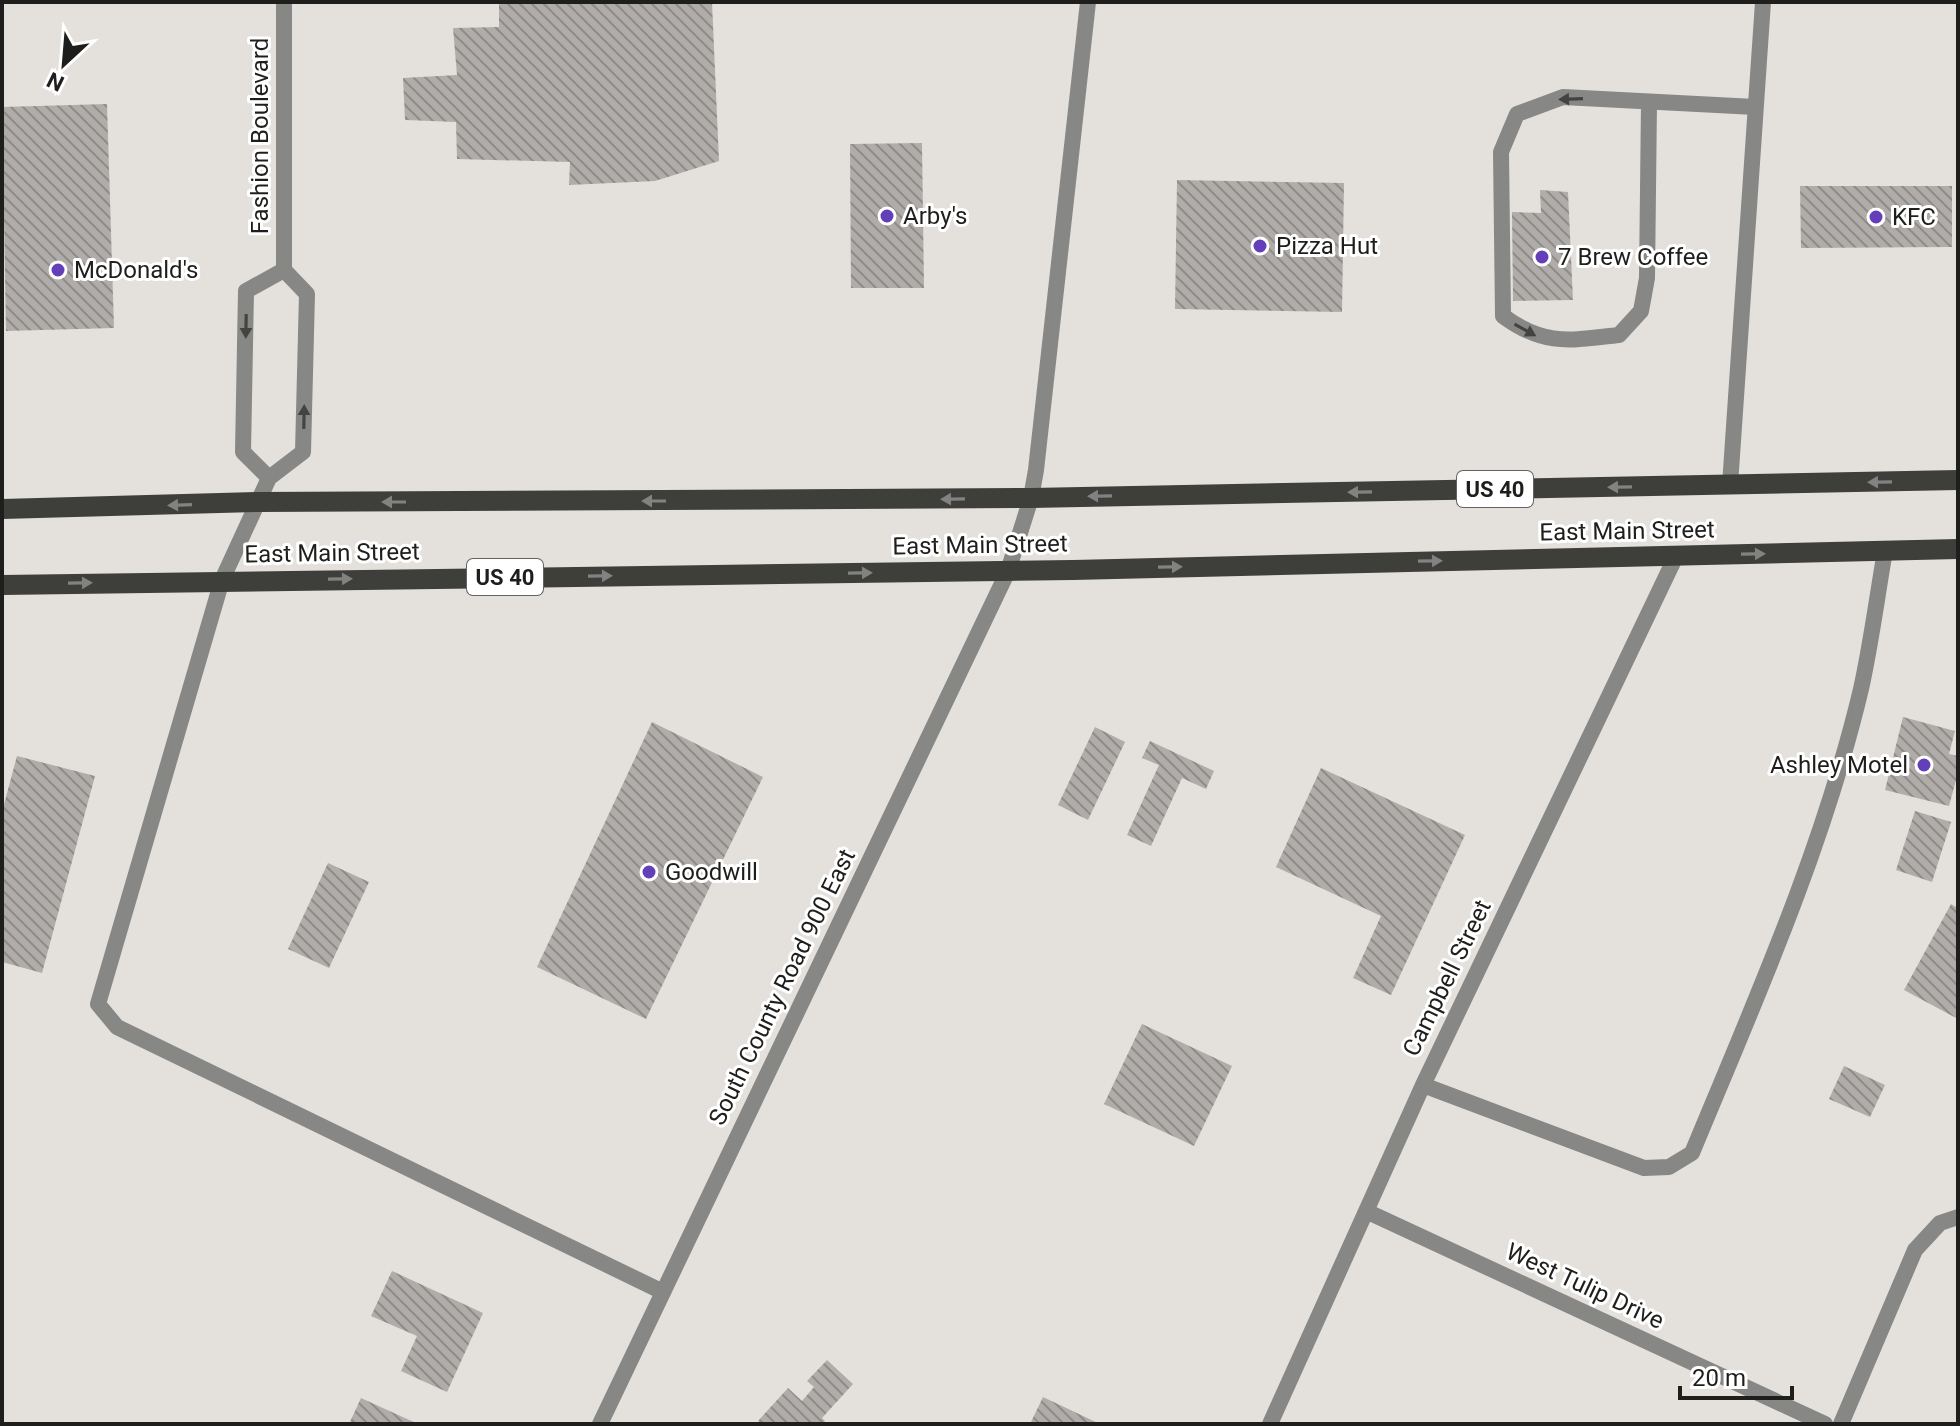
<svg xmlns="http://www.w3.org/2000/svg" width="1960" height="1426" font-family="Roboto,sans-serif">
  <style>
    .building { fill: url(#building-back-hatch) }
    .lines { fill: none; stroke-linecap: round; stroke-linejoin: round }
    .service { stroke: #878785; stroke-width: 16 }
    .minor { stroke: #878785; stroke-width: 16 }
    .primary { stroke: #3e3f3b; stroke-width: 20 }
    .oneway { fill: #434341 }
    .oneway2 { fill: #828280 }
    .poi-dot { fill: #6340b9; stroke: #fff; stroke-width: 3 }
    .labels { text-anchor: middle; stroke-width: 6; stroke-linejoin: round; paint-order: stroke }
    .shield { fill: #fff; stroke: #626260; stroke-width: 2 }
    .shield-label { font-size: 22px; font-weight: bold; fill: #1e1e1c }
    .street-label { font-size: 24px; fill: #1e1e1c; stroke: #fff }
    .poi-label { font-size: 24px; fill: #1e1e1c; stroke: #fff; text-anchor: start }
  </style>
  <defs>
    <pattern id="building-back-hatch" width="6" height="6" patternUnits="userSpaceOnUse" patternTransform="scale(2)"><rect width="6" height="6" fill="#b0aca9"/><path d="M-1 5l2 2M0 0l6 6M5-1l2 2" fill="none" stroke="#8f8b89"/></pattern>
  </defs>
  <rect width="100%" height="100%" fill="#e4e1dd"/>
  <path class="building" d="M 499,2 L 712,2 L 719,161 L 655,181 L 569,185 L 570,162 L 457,159 L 456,122 L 405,120 L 403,78 L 457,75 L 453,28 L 499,27 Z
    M 107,104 L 114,328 L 6,331 L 2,107 Z
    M 922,143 L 924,288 L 851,288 L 850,144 Z
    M 1177,180 L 1344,183 L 1342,312 L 1175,309 Z
    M 1800,186 L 1952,186 L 1952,247 L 1801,248 Z
    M 1540,190 L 1568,192 L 1573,300 L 1513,301 L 1512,212 L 1541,213 Z
    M 1903,717 L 1955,731 L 1949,754 L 1958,756 L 1958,773 L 1949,806 L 1885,790 Z
    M 652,722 L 763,777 L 646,1019 L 537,967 Z
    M 1095,727 L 1125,742 L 1088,820 L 1058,805 Z
    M 1150,741 L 1214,771 L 1206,789 L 1182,778 L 1151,846 L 1127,835 L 1159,765 L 1142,758 Z
    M 17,756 L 95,776 L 42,973 L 2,962 L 2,812 Z
    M 1321,768 L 1465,835 L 1391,995 L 1353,978 L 1381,916 L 1276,867 Z
    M 1915,811 L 1951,822 L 1932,882 L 1896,870 Z
    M 328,863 L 369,882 L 329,968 L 288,949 Z
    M 1951,904 L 1958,908 L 1958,1019 L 1904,990 Z
    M 1142,1024 L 1232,1066 L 1194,1146 L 1104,1104 Z
    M 1844,1066 L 1885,1085 L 1870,1117 L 1829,1099 Z
    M 392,1271 L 483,1313 L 447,1392 L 401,1371 L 417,1336 L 371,1316 Z
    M 827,1360 L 853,1384 L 822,1418 L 825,1421 L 822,1424 L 761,1424 L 758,1421 L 788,1388 L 802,1401 L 814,1387 L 807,1381 Z
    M 1043,1397 L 1100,1424 L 1030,1424 Z
    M 361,1398 L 418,1424 L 349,1424 Z"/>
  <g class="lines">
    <path class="service" d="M 1649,102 L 1647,278 L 1641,311 L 1619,335 C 1571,340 1545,347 1503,316 L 1501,152 L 1517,114 L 1563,97 L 1755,107
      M 222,580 L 98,1004 L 117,1027 L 663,1292"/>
    <path class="minor" d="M 269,478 L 243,452 L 246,291 L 284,270
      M 1730,485 L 1763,2
      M 222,580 L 269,478 L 303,452 L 307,294 L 284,270 L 284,2
      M 1423,1085 L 1644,1168 L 1669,1167 L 1692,1153 C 1755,1001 1823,849 1861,689 C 1871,644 1877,597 1885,551
      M 1368,1212 L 1825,1424
      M 600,1424 L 1008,571 L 1031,498 L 1036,470 L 1088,2
      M 1270,1424 L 1423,1085 L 1676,556
      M 1841,1424 L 1915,1250 L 1940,1223 L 1958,1217"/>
    <path class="primary" d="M 2,509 L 258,502 L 1031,498 L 1958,480
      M 2,585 L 1073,570 L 1958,549"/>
  </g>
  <defs><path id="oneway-solid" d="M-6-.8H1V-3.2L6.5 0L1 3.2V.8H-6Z" transform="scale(2)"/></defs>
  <g class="oneway">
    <use href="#oneway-solid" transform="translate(1571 99) rotate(178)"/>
    <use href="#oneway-solid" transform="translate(246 326) rotate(91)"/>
    <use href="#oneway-solid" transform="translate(1525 330) rotate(29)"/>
    <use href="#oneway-solid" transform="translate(304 417) rotate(-89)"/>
  </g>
  <g class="oneway2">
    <use href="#oneway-solid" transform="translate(1880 482) rotate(179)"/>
    <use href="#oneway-solid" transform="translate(1620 487) rotate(179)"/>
    <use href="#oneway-solid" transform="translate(1360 492) rotate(179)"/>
    <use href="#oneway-solid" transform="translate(1100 496) rotate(179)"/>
    <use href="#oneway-solid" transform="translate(953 499) rotate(179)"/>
    <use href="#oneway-solid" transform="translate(654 501) rotate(180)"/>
    <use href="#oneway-solid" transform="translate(394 502) rotate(180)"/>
    <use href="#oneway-solid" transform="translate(180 505) rotate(178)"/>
    <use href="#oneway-solid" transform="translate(1753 554) rotate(-1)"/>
    <use href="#oneway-solid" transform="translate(1430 561) rotate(-1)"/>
    <use href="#oneway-solid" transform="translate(1170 567) rotate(-1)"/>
    <use href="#oneway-solid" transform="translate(860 573) rotate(-1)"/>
    <use href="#oneway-solid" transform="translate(600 576) rotate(-1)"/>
    <use href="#oneway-solid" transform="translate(340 579) rotate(-1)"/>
    <use href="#oneway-solid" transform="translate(80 583) rotate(-1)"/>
  </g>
  <g class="poi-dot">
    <circle cx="887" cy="216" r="8"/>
    <circle cx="1876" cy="217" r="8"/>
    <circle cx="1260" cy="246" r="8"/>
    <circle cx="1542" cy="257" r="8"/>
    <circle cx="58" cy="270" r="8"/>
    <circle cx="1924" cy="765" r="8"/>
    <circle cx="649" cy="872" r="8"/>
  </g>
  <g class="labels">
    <g class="shield">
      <rect x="1457" y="471" width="76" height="36" rx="6"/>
      <rect x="467" y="559" width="76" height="36" rx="6"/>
    </g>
    <g class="shield-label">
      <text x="1495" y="497">US 40</text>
      <text x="505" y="585">US 40</text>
    </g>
    <g class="street-label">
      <text transform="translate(260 136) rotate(-90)" y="8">Fashion Boulevard</text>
      <text transform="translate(1627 531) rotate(-1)" y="8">East Main Street</text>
      <text transform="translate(980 545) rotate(-1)" y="8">East Main Street</text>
      <text transform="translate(332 553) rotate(-1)" y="8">East Main Street</text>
      <text transform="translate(1447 978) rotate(-64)" y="8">Campbell Street</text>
      <text transform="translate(782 987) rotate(-64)" y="8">South County Road 900 East</text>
      <text transform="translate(1585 1286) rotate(25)" y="8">West Tulip Drive</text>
    </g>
    <g class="poi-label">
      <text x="903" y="224">Arby's</text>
      <text x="1892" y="225">KFC</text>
      <text x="1276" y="254">Pizza Hut</text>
      <text x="1558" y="265">7 Brew Coffee</text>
      <text x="74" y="278">McDonald's</text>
      <text x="1908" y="773" text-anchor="end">Ashley Motel</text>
      <text x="665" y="880">Goodwill</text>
    </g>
  </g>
  <rect width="1960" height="1426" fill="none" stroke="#1e1e1c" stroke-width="8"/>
  <g transform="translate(64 64) rotate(206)" stroke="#ffffff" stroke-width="6" paint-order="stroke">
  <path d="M0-6L14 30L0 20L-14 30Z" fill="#1e1e1c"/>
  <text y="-12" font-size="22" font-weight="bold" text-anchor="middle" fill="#1e1e1c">N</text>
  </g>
  <path d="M1680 1386v12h112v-12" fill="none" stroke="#1e1e1c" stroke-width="4"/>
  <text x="1692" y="1386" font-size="24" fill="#1e1e1c" stroke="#ffffff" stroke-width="6" paint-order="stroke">20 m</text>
</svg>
